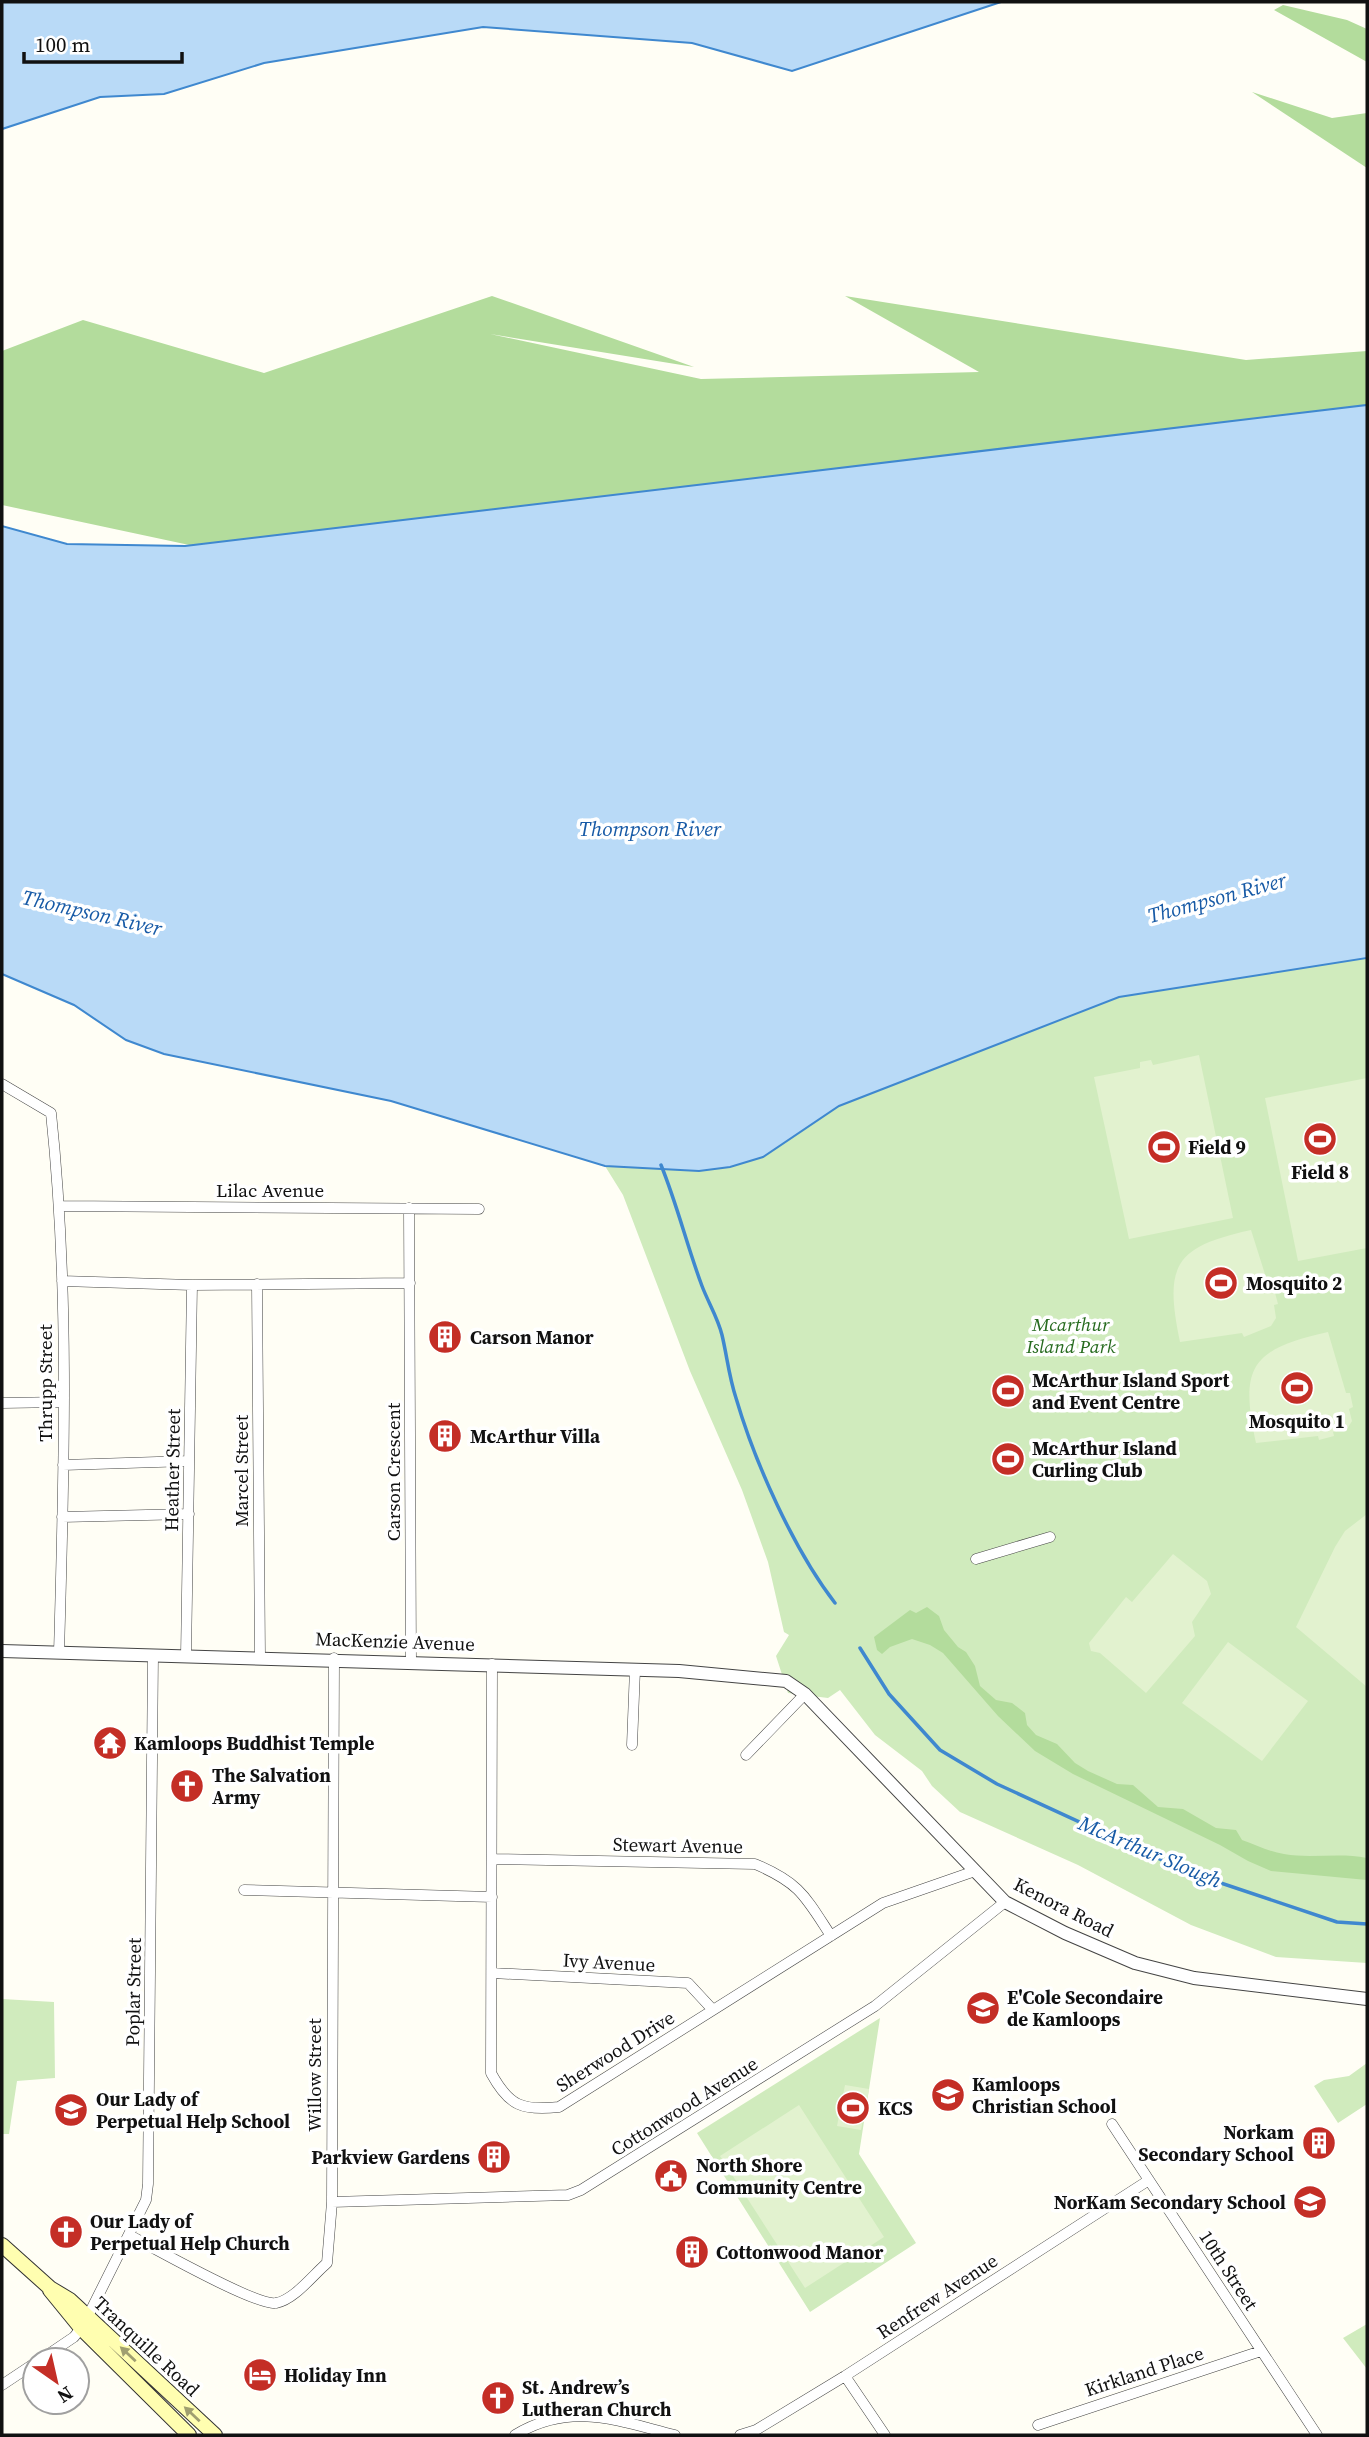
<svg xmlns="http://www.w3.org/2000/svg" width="1369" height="2437" font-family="'Source Serif 4',serif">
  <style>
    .green { fill: #d0ebbd }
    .forest { fill: #b3dc9c }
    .pitch { fill: #e2f2cf }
    .water { fill: #b9daf7; stroke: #3f88cf; stroke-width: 2 }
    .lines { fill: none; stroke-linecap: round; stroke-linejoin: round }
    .stream { stroke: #3f88cf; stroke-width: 3.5 }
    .minor-casing { stroke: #444; stroke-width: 11 }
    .tertiary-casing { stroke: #444; stroke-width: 14 }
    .secondary-casing { stroke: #333; stroke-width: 16 }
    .minor { stroke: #fff; stroke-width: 10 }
    .tertiary { stroke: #fff; stroke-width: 12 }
    .secondary { stroke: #fffeb0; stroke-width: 14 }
    .oneway { fill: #a09f70 }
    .labels { text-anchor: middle; stroke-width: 7; stroke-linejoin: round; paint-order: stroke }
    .poi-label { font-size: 19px; font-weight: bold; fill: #111; stroke: #fff; text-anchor: start }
    .street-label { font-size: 19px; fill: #111; stroke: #fff }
    .park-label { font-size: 19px; font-style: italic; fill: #276b1f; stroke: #fff }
    .water-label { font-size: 21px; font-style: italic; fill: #175aa6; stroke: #fff }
  </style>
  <rect width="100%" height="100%" fill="#fffef5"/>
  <path class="green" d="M 1367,958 L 1367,1963 L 1276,1957 L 1191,1925 L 1078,1865 L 960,1812 L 932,1786 L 922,1771 L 875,1735 L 840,1690 L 828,1698 L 788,1693 L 776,1656 L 789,1635 L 784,1632 L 768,1562 L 742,1490 L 690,1371 L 623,1195 L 605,1166 L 699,1171 L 730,1167 L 764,1157 L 839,1106 L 1119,997 Z
    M 2,1999 L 54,2002 L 55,2078 L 17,2081 L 9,2134 L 2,2134 Z
    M 880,2018 L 859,2154 L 916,2243 L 810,2312 L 697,2133 Z
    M 1367,2063 L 1367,2104 L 1338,2123 L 1314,2086 L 1324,2080 L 1349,2076 Z
    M 1367,2324 L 1367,2369 L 1343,2338 Z"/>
  <path class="forest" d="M 1283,5 L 1347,20 L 1367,29 L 1367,62 L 1274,10 Z
    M 1252,92 L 1332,118 L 1367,113 L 1367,168 Z
    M 492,296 L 694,367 L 490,334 L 701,379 L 979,372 L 845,296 L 1246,360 L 1367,351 L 1367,418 L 382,586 L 2,505 L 2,351 L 83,320 L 264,373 Z
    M 927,1607 L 939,1616 L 944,1630 L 958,1647 L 966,1652 L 975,1666 L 980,1686 L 996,1700 L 1012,1703 L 1025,1713 L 1027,1725 L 1036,1735 L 1057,1744 L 1075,1763 L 1088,1771 L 1117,1784 L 1133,1785 L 1158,1807 L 1183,1809 L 1216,1828 L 1236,1830 L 1242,1840 C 1256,1845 1270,1852 1284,1854 C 1312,1859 1339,1852 1367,1858 L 1367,1880 L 1271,1871 L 1248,1861 L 1220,1845 L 1073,1774 L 1035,1751 L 998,1716 L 943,1653 L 930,1645 L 912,1639 L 890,1647 L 882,1654 L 877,1650 L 874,1637 L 910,1610 L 916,1613 Z"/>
  <path class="pitch" d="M 1199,1055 L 1233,1218 L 1129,1239 L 1094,1077 L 1140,1068 L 1140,1062 L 1151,1060 L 1153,1065 Z
    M 1367,1078 L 1367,1248 L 1298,1261 L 1265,1098 Z
    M 1251,1230 L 1270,1290 L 1274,1289 L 1278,1304 L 1274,1305 L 1276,1318 L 1271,1326 L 1244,1337 L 1242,1333 L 1180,1342 C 1164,1265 1174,1247 1251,1230 Z
    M 1328,1332 L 1346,1393 L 1350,1393 L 1353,1407 L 1349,1409 L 1352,1421 L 1347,1429 L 1333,1432 L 1334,1436 L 1319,1440 L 1318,1436 L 1256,1443 C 1239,1366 1252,1349 1328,1332 Z
    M 1367,1514 L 1367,1687 L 1296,1627 L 1335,1547 L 1345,1531 Z
    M 1173,1554 L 1207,1581 L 1211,1594 L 1192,1622 L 1195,1636 L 1146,1693 L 1100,1653 L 1091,1651 L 1089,1643 L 1126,1597 L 1132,1602 Z
    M 1228,1642 L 1308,1701 L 1262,1761 L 1182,1703 Z
    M 845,2085 L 869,2089 L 861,2130 L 837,2126 Z
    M 799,2105 L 884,2237 L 805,2288 L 720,2156 Z"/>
  <path class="water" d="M 2,2 L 1001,2 L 792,71 L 692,43 L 483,27 L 264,63 L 164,94 L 100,97 L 2,129 Z
    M 1367,405 L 1367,958 L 1119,997 L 839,1106 L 763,1157 L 730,1167 L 699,1171 L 605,1166 L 391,1101 L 164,1054 L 126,1040 L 74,1005 L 2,974 L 2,526 L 67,544 L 185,546 Z"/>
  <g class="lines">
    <path class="stream" d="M 661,1165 C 677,1204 687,1246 702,1286 C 708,1302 718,1318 722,1335 C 727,1356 729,1377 736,1398 C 755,1463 794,1550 835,1603
      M 860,1648 L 889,1694 L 940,1750 L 997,1784 L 1188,1872 L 1337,1922 L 1367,1924"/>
    <g class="minor-casing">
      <path id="minor" d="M 2,1084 L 51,1113 C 70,1292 64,1473 59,1653
        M 61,1206 L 479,1209
        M 409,1208 L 411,1661
        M 62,1281 L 192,1285 L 410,1283
        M 257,1284 L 260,1657
        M 2,1403 L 64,1402
        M 63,1465 L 189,1461
        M 62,1517 L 189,1514
        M 976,1559 L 1050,1537
        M 186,1656 L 192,1285
        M 492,1664 L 491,2073 C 509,2106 522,2111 559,2107 L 883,1903 L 975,1871
        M 632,1745 L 635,1669
        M 746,1755 L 805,1694
        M 492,1859 L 755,1864 C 800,1883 805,1896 831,1936
        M 244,1890 L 492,1897
        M 492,1973 L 688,1983 L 713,2010
        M 1112,2124 L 1317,2435
        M 332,2202 L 568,2195 L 581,2190 L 875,2006 L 1005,1902
        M 129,2235 C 152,2247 258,2307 276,2303 C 294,2300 313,2275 327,2263 L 332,2202 L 334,1658
        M 88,2316 L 146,2200 L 148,2184 L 153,1655
        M 40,2360 L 74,2337 L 81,2328
        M 845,2376 L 885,2435
        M 2,2385 L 35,2363
        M 1038,2425 L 1261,2351
        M 515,2435 C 571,2401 618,2421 675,2435
        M 740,2435 L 756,2430 L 845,2376 L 1149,2180"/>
    </g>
    <g class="tertiary-casing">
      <path id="tertiary" d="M 2,1651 L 679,1671 L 786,1681 L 805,1694 L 1005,1902 L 1065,1933 L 1135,1963 L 1194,1978 L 1367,1999"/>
    </g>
    <g class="secondary-casing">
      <path id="secondary" d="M 2,2245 L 50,2288 L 70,2300 L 215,2435
        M 50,2290 L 81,2328 L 189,2435"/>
    </g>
    <use href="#minor" class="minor"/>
    <use href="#tertiary" class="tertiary"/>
    <use href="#secondary" class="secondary"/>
  </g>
  <defs><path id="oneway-solid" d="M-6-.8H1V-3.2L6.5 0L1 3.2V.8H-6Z" transform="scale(1.75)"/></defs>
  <g class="oneway">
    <use href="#oneway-solid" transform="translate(128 2354) rotate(-137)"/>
    <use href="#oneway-solid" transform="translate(192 2414) rotate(-137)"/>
  </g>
  <defs>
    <g id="stadium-disc" transform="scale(1.75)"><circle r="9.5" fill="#c42e26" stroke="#fff"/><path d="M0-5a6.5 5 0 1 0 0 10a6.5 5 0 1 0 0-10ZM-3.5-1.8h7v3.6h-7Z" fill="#fff"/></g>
    <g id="building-disc" transform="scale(1.75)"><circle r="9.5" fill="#c42e26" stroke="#fff"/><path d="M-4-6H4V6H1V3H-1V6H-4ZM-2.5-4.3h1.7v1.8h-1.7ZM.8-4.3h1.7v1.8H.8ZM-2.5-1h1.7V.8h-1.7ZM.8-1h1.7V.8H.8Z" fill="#fff"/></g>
    <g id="temple-disc" transform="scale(1.75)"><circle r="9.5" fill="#c42e26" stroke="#fff"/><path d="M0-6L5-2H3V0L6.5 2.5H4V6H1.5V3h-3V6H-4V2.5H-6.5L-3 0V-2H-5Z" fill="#fff"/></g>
    <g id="church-disc" transform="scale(1.75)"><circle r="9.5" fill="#c42e26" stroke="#fff"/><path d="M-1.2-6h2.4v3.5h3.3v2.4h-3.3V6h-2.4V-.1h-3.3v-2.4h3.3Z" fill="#fff"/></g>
    <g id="school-disc" transform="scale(1.75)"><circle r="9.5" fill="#c42e26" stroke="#fff"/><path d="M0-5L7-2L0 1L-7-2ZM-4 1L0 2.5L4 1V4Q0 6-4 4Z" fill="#fff"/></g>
    <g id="civic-disc" transform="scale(1.75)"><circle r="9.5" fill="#c42e26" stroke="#fff"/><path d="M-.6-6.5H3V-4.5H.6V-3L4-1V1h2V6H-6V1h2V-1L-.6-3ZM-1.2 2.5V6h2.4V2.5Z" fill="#fff"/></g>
    <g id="hotel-disc" transform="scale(1.75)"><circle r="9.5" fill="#c42e26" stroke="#fff"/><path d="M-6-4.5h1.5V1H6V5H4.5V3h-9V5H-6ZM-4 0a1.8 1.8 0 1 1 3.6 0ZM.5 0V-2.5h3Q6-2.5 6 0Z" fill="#fff"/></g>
  </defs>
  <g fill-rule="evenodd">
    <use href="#stadium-disc" x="1320" y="1139"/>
    <use href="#stadium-disc" x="1164" y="1147"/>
    <use href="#stadium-disc" x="1221" y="1283"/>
    <use href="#building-disc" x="445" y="1337"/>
    <use href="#stadium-disc" x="1297" y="1388"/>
    <use href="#stadium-disc" x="1008" y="1391"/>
    <use href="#building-disc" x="445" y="1436"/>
    <use href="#stadium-disc" x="1008" y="1459"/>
    <use href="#temple-disc" x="110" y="1743"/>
    <use href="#church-disc" x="187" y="1786"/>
    <use href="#school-disc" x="983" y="2008"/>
    <use href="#school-disc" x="948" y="2095"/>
    <use href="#stadium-disc" x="853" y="2108"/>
    <use href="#school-disc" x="71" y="2110"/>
    <use href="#building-disc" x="1319" y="2143"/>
    <use href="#building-disc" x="494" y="2157"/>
    <use href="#civic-disc" x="671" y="2176"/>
    <use href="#school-disc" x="1310" y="2202"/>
    <use href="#church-disc" x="66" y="2232"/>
    <use href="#building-disc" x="692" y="2252"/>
    <use href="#hotel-disc" x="260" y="2375"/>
    <use href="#church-disc" x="498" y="2398"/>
  </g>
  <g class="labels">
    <g class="poi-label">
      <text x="1188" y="1154">Field 9</text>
      <text x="1320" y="1179" text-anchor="middle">Field 8</text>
      <text x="1246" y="1290">Mosquito 2</text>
      <text x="470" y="1344">Carson Manor</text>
      <text x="1032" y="1387">McArthur Island Sport<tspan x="1032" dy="22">and Event Centre</tspan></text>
      <text x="1297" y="1428" text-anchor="middle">Mosquito 1</text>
      <text x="470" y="1443">McArthur Villa</text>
      <text x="1032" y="1455">McArthur Island<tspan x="1032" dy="22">Curling Club</tspan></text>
      <text x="134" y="1750">Kamloops Buddhist Temple</text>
      <text x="212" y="1782">The Salvation<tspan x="212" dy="22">Army</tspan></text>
      <text x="1007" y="2004">E'Cole Secondaire<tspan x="1007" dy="22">de Kamloops</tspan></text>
      <text x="972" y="2091">Kamloops<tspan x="972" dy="22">Christian School</tspan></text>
      <text x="96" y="2106">Our Lady of<tspan x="96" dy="22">Perpetual Help School</tspan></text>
      <text x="878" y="2115">KCS</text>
      <text x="1294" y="2139" text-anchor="end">Norkam<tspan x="1294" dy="22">Secondary School</tspan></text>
      <text x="470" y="2164" text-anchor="end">Parkview Gardens</text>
      <text x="696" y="2172">North Shore<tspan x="696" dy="22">Community Centre</tspan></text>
      <text x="1286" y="2209" text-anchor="end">NorKam Secondary School</text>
      <text x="90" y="2228">Our Lady of<tspan x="90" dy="22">Perpetual Help Church</tspan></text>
      <text x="716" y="2259">Cottonwood Manor</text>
      <text x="284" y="2382">Holiday Inn</text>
      <text x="522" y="2394">St. Andrew’s<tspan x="522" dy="22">Lutheran Church</tspan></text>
    </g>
    <g class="street-label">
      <text x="270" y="1197">Lilac Avenue</text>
      <text transform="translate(45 1383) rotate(-90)" y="7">Thrupp Street</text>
      <text transform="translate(172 1470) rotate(-89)" y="7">Heather Street</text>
      <text transform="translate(241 1471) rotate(-90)" y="7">Marcel Street</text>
      <text transform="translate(393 1472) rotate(-90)" y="7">Carson Crescent</text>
      <text transform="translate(395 1641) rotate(2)" y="7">MacKenzie Avenue</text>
      <text transform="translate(678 1845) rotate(1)" y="7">Stewart Avenue</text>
      <text transform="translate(1064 1907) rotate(27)" y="7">Kenora Road</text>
      <text transform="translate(609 1962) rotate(3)" y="7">Ivy Avenue</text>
      <text transform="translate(133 1992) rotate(-89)" y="7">Poplar Street</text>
      <text transform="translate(615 2051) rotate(-32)" y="7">Sherwood Drive</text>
      <text transform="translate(314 2075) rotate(-90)" y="7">Willow Street</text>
      <text transform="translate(684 2106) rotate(-32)" y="7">Cottonwood Avenue</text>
      <text transform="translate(1229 2270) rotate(57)" y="7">10th Street</text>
      <text transform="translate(937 2296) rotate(-33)" y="7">Renfrew Avenue</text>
      <text transform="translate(147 2346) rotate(43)" y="7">Tranquille Road</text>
      <text transform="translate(1144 2371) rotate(-18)" y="7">Kirkland Place</text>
    </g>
    <g class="park-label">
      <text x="1071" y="1331">Mcarthur<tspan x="1071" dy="22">Island Park</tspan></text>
    </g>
    <g class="water-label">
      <text x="650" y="836">Thompson River</text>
      <text transform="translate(1217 898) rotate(-15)" y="7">Thompson River</text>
      <text transform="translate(92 913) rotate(13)" y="7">Thompson River</text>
      <text transform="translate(1150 1852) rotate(23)" y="7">McArthur Slough</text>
    </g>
  </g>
  <rect width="1369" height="2437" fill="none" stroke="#111111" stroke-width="7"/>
  <g transform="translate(56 2381) rotate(146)"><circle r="33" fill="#ffffff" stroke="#a0a0a0" stroke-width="2"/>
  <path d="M0-5L12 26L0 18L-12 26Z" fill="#c42e26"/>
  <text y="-10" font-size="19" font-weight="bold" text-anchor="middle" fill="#111111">N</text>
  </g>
  <path d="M24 52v10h158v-10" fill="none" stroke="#111111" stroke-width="3.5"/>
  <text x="35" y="52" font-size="21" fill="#111111" stroke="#ffffff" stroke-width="5" paint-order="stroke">100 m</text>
</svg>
